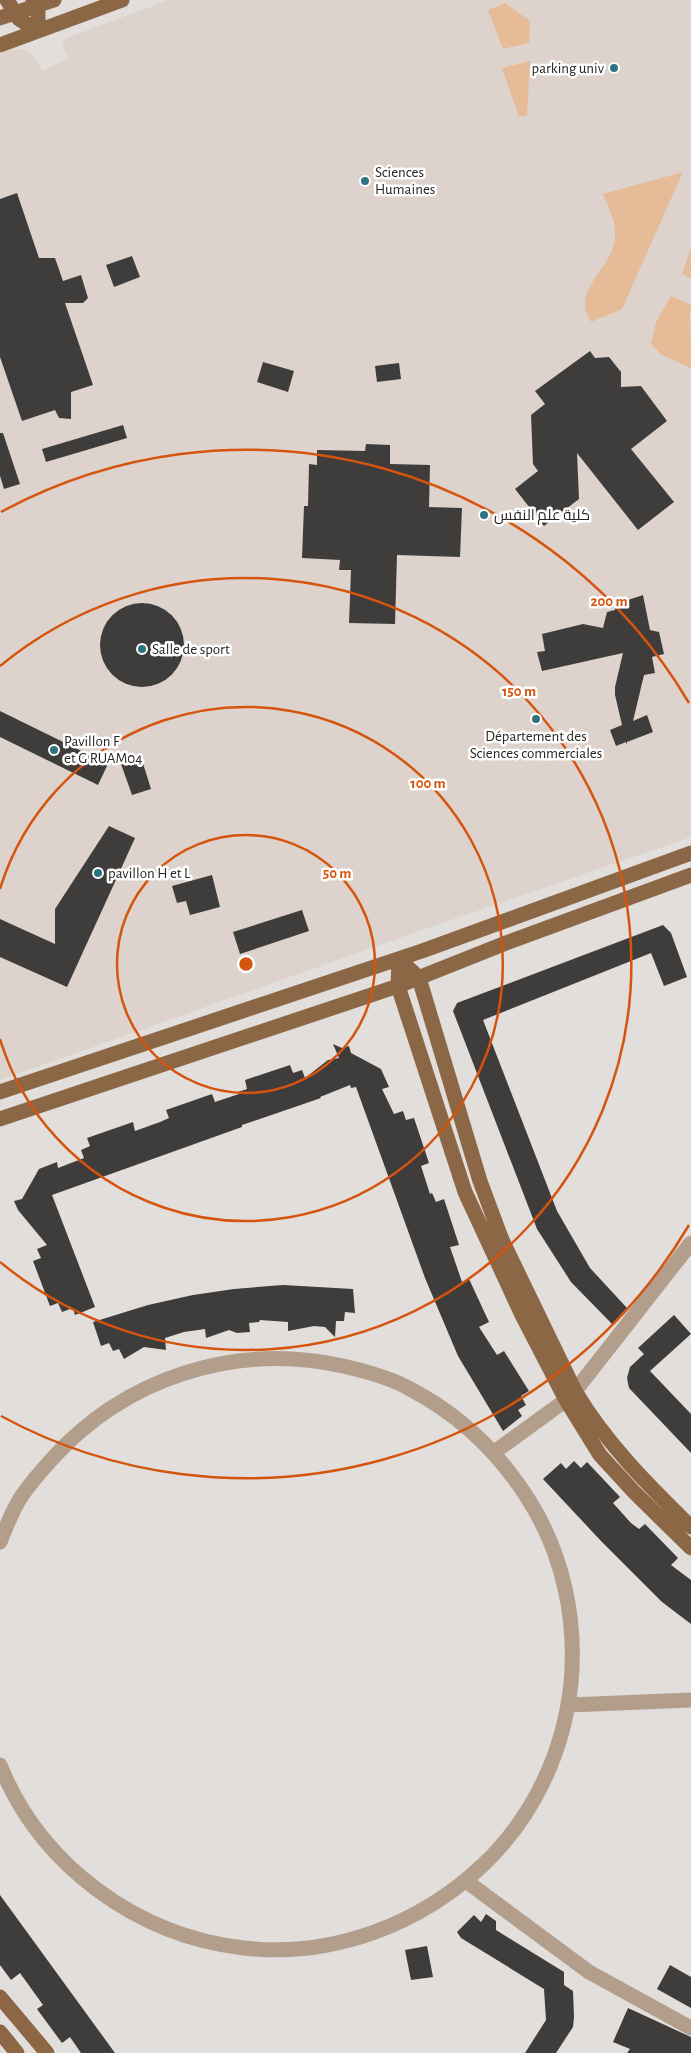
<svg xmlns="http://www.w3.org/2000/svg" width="691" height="2053" font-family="'Alegreya Sans',Cairo,sans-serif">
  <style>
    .built { fill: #ddd3cc }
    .green { fill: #e5bc97 }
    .building { fill: #3f3d3b }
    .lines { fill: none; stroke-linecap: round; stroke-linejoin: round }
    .minor { stroke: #b39e8c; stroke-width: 15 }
    .major { stroke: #8c6745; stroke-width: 15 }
    .ring { fill: none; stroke: #d5540e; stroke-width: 2.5 }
    .poi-dot { fill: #2d7381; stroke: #fff; stroke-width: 2 }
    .labels { text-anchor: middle; stroke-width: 5; stroke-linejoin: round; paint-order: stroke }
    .poi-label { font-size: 15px; fill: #272625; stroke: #fff; text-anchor: start }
    .centre { fill: #d5540e; stroke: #fff; stroke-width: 2.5 }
    .ring-label { font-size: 15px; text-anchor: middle; font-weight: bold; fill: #d5540e; stroke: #fff; stroke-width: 5; stroke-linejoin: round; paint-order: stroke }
  </style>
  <rect width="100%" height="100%" fill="#e1dedc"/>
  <path class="built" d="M 169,0 L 691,0 L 691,837 L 419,931 L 0,1080 L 0,54 L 9,50 L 21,49 L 31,53 L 43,71 L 68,58 L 62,44 L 66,38 Z"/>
  <path class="green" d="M 505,3 L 530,21 L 529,43 L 503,49 L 488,10 Z
    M 530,61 L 527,116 L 519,117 L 502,68 Z
    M 683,172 L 622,309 L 591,322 C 589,317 585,311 585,307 C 584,279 617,262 615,232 C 615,219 608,206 603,194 Z
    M 691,248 L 691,278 L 682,274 Z
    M 671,296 L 691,305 L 690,313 L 691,368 L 660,354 L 651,343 L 656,322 Z"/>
  <path class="building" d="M 17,193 L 39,258 L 55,258 L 63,281 L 81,275 L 88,298 L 83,303 L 65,303 L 93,385 L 71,392 L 71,419 L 59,418 L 55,410 L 22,421 L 0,357 L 0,199 Z
    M 132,256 L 140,277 L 114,287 L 106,265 Z
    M 590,351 L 595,358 L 609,357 L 621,372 L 621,387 L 641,386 L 667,421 L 631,449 L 674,502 L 638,530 L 577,453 L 579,499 L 544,526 L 515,489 L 538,471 L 533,464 L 531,415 L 545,404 L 535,391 Z
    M 263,362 L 294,371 L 288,392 L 257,382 Z
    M 399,363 L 401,379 L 377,382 L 375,366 Z
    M 123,425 L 127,438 L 46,462 L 42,449 Z
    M 0,433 L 3,433 L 20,484 L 4,489 L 0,476 Z
    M 366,444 L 390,445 L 390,464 L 430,465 L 429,507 L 462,508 L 460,557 L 397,555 L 395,624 L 349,623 L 351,570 L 339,570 L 340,560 L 302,558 L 304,506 L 308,506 L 309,464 L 317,465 L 317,450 L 365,451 Z
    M 643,595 L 650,630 L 659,632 L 664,654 L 652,657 L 655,673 L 644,675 L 633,721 L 647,715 L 653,732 L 627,742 L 627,745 L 626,742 L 616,746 L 610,730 L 622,725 L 615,695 L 615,687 L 623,653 L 542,671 L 537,652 L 545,651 L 542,634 L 583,624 L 603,628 L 607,612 L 615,610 L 616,604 Z
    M100 645a42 42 0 1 1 84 0a42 42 0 1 1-84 0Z
    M 0,711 L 108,764 L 98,785 L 0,737 Z
    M 141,757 L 151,789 L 132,795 L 121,764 Z
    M 109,826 L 135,838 L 67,987 L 0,957 L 0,919 L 55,944 L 55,909 Z
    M 212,875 L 220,907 L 190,915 L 186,901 L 177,903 L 172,886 Z
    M 302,910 L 309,931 L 240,954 L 233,932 Z
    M 663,925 L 671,933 L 687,977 L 664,986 L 651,953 L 483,1020 L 557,1211 L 590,1268 L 627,1308 L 612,1324 L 571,1282 L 537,1229 L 453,1011 L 457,1003 Z
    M 333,1044 L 342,1048 L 349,1046 L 351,1053 L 381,1069 L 389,1087 L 382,1089 L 394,1114 L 403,1111 L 406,1120 L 414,1118 L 429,1163 L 421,1166 L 430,1194 L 432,1193 L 436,1202 L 444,1199 L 459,1245 L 450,1247 L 462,1282 L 469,1279 L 489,1322 L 479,1327 L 497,1355 L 504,1351 L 529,1391 L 521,1396 L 526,1405 L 518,1410 L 522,1416 L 503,1431 L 458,1356 L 425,1278 L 356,1087 L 351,1088 L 350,1085 L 320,1097 L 321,1098 L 242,1125 L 242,1127 L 52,1195 L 95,1307 L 75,1315 L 73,1308 L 62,1312 L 58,1303 L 50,1306 L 33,1261 L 41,1258 L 37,1249 L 47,1245 L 18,1210 L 14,1201 L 22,1199 L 39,1169 L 57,1162 L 58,1168 L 84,1158 L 81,1150 L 90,1146 L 87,1138 L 133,1122 L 135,1131 L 160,1122 L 169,1118 L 166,1110 L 212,1094 L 215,1102 L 239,1094 L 238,1092 L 247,1089 L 245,1080 L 290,1065 L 293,1073 L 302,1070 L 305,1078 L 328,1060 L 339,1058 Z
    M 283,1285 L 353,1289 L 355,1313 L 345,1312 L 344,1321 L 336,1321 L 335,1337 L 325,1327 L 314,1326 L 288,1331 L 288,1322 L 260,1320 L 259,1322 L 249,1323 L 250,1332 L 237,1333 L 229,1330 L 206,1338 L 205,1329 L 184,1332 L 165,1338 L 166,1350 L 144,1347 L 124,1359 L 119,1349 L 113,1351 L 109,1343 L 101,1346 L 93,1322 L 148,1305 L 193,1295 L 234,1289 Z
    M 674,1315 L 691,1334 L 650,1371 L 691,1414 L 691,1453 L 629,1388 L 627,1378 L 630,1367 L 644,1354 L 638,1348 Z
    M 574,1461 L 581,1468 L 587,1462 L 620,1497 L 613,1503 L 631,1523 L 639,1529 L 645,1524 L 678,1558 L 671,1565 L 691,1580 L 691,1624 L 662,1602 L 601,1541 L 543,1479 L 561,1463 L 566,1469 Z
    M 0,1895 L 115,2053 L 81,2053 L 70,2037 L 62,2043 L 37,2009 L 43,2005 L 20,1973 L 11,1980 L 0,1965 Z
    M 486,1914 L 496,1921 L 496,1930 L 564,1972 L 564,1985 L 573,1991 L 574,2017 L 573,2027 L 556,2053 L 525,2053 L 546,2020 L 544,1989 L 461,1938 L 457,1932 L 474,1915 L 481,1922 Z
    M 427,1946 L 433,1977 L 411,1980 L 405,1950 Z
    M 670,1965 L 691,1977 L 691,2008 L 657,1989 Z
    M 628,2008 L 691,2037 L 691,2053 L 627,2053 L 630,2049 L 613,2042 Z"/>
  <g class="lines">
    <path class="minor" d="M 493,1453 L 566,1400 L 575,1391 L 691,1243
      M 0,1542 C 6,1527 12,1511 21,1497 C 30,1484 41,1471 52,1459 C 125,1378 235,1342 343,1366 C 365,1371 392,1378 412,1390 C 461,1416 501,1455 530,1502 C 563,1555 577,1620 571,1683 C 564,1751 534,1816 484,1864 C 420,1925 332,1958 244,1948 C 137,1936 40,1865 0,1765
      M 569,1705 L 691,1700
      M 466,1881 L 589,1972 L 691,2028"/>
    <path class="major" d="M 7,0 L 19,19 L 38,31 L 38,12 L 33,0
      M 0,18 L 54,0
      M 0,45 L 122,0
      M 399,959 L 398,986 L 465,1192 L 522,1315 L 566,1400 L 600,1455 L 634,1492 L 691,1548
      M 399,959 L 419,978 L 480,1181 L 502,1240 L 575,1391 C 606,1443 648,1485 691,1527
      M 0,1092 L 422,951 L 691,853
      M 0,1119 L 398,986 L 506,943 L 691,875
      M 0,1997 L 47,2053
      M 0,2032 L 17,2053"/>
  </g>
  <g class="ring">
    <circle cx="246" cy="964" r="129"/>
    <path d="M0 889A257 257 0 1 1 0 1039"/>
    <path d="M0 666A386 386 0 1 1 0 1262"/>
    <path d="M689 1225A514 514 0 0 1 1 1416M1 512A514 514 0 0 1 689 703"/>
  </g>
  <g class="poi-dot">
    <circle cx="614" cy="68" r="5"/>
    <circle cx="365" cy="181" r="5"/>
    <circle cx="484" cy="515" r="5"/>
    <circle cx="142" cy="649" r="5"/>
    <circle cx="536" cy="719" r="5"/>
    <circle cx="54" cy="750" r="5"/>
    <circle cx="98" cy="873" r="5"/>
  </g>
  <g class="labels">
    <g class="poi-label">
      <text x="604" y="73" text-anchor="end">parking univ</text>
      <text x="375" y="177">Sciences<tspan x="375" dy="17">Humaines</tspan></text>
      <text x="494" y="520">كلية علم النفس</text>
      <text x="152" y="654">Salle de sport</text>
      <text x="536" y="741" text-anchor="middle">Département des<tspan x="536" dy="17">Sciences commerciales</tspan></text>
      <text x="64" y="746">Pavillon F<tspan x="64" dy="17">et G RUAM04</tspan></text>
      <text x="108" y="878">pavillon H et L</text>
    </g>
  </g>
  <circle cx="246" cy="964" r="8" class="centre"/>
  <g class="ring-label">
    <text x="609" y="606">200 m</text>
    <text x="519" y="696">150 m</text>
    <text x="428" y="788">100 m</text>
    <text x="337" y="878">50 m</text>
  </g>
</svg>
